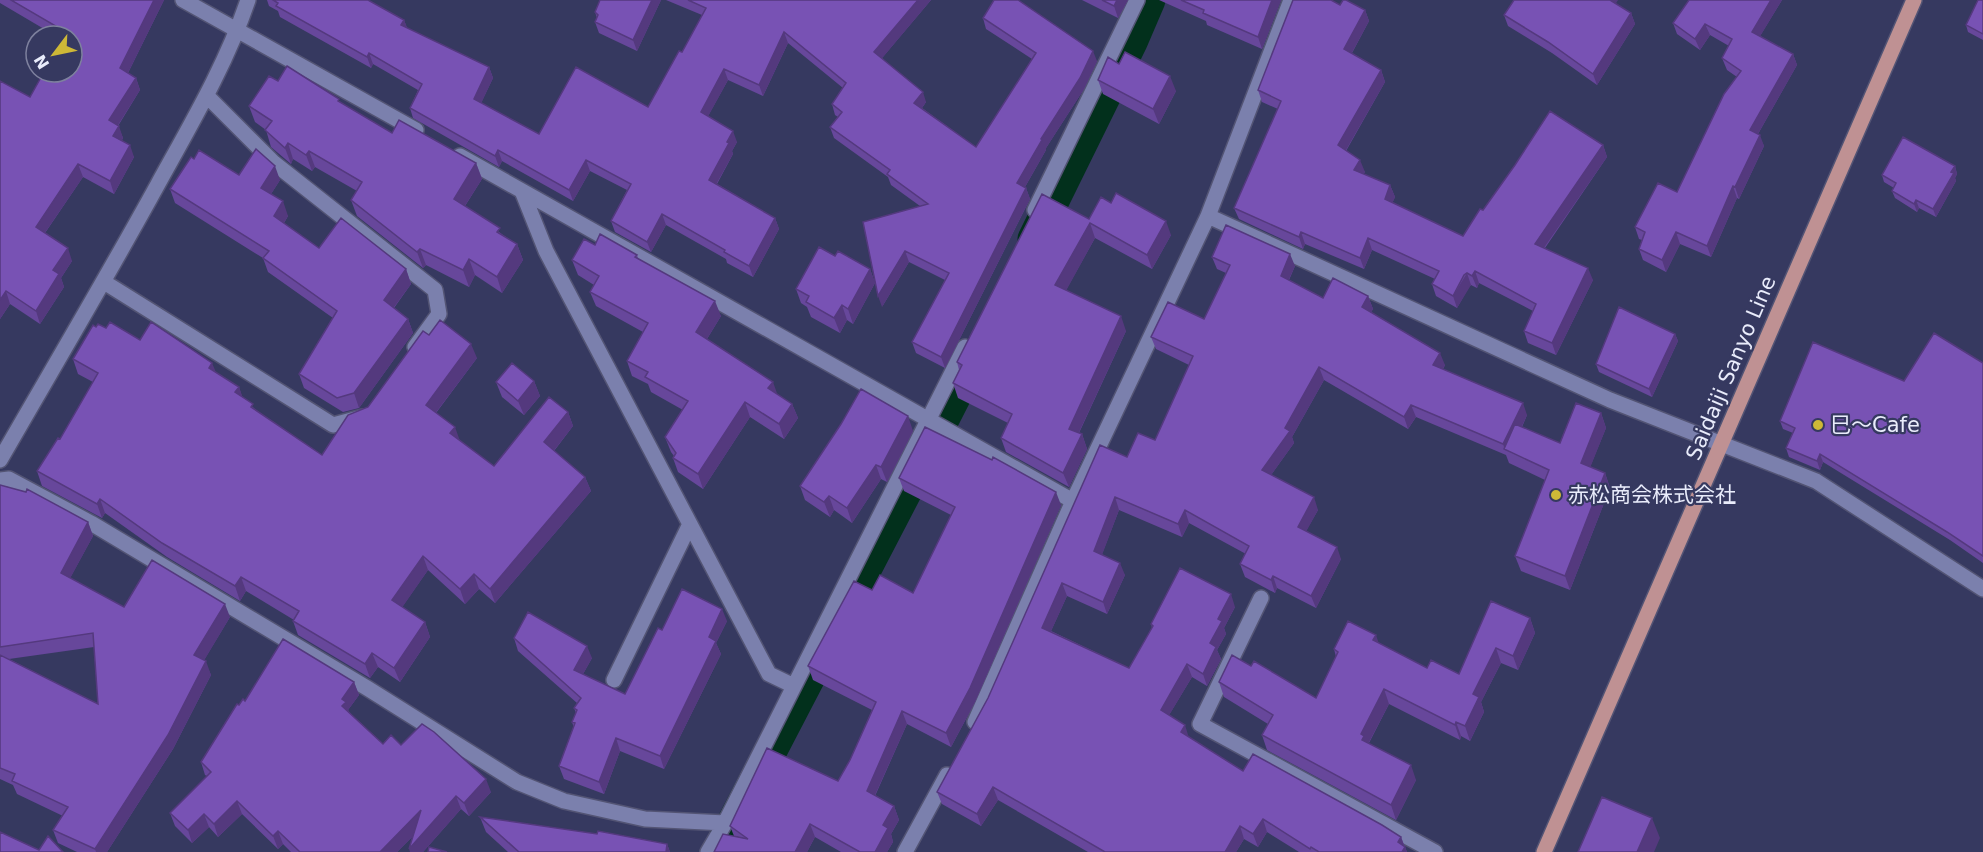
<svg xmlns="http://www.w3.org/2000/svg" width="1983" height="852" font-family="'DejaVu Sans','Noto Sans JP',sans-serif">
  <style>
    .lines { fill: none; stroke-linecap: round; stroke-linejoin: round }
    .canal { stroke: #02301c; stroke-width: 33 }
    .minor-casing { stroke: #535474; stroke-width: 18 }
    .primary-casing { stroke: #535474; stroke-width: 18 }
    .minor { stroke: #7b80ad; stroke-width: 15 }
    .primary { stroke: #bf9193; stroke-width: 15 }
    .wall { fill: #67479b; fill-rule: evenodd }
    .shaded-wall { fill: #54397e }
    .building { fill: #7852b4; stroke: #54397e; stroke-width: 1.5 }
    .poi-dot { fill: #ceb837; stroke: #363960; stroke-width: 2 }
    .labels { text-anchor: middle; stroke-width: 4.5; stroke-linejoin: round; paint-order: stroke }
    .street-label { font-size: 21px; fill: #e9ecfb; stroke: #363960 }
    .poi-label { font-size: 21px; fill: #e9ecfb; stroke: #363960; text-anchor: start }
  </style>
  <rect width="100%" height="100%" fill="#363960"/>
  <g class="lines">
    <path class="canal" d="M 1034,239 L 1131,42 L 1149,0
      M 944,417 L 977,352
      M 718,852 L 926,452"/>
    <g class="minor-casing">
      <path id="minor" d="M 183,0 L 416,130
        M 207,96 L 274,163 L 435,290 L 439,314 L 415,347
        M 460,156 L 1073,501
        M 522,191 L 546,251 L 769,674 L 794,686
        M 1035,210 L 1137,0
        M 1208,216 L 1610,400 L 1816,481 L 1983,589
        M 104,282 L 333,425 L 363,417
        M 0,460 C 53,368 107,277 158,184 C 191,124 226,65 248,0
        M 0,480 L 9,479 L 91,523 L 367,688 L 517,782 L 564,801 L 645,819 L 725,823
        M 1261,598 L 1200,724 L 1435,852
        M 614,680 L 690,524
        M 975,722 L 1073,501 L 1208,216 L 1291,0
        M 708,852 L 725,823 L 965,347
        M 905,852 L 947,775"/>
    </g>
    <g class="primary-casing">
      <path id="primary" d="M 1544,852 L 1914,0"/>
    </g>
    <use href="#minor" class="minor"/>
    <use href="#primary" class="primary"/>
  </g>
  <path class="wall" d="M 0,0 L 164,0 L 128,73 L 136,78 L 140,90 L 118,126 L 123,138 L 122,140 L 134,157 L 114,194 L 83,177 L 45,233 L 72,261 L 61,278 L 64,287 L 40,324 L 10,304 L 0,319 L 0,81 L 30,97 L 72,36 L 56,36 L 0,3 Z
    M 267,0 L 368,0 L 404,20 L 407,28 L 489,67 L 493,78 L 481,103 L 539,134 L 648,107 L 682,52 L 702,15 L 666,0 L 931,0 L 882,58 L 926,102 L 922,108 L 976,147 L 1032,59 L 986,29 L 983,18 L 1097,61 L 1084,89 L 1046,148 L 1046,150 L 1025,187 L 1026,188 L 1030,199 L 945,368 L 916,353 L 912,342 L 945,280 L 909,262 L 882,307 L 920,206 L 891,185 L 888,177 L 834,138 L 830,127 L 838,117 L 835,115 L 832,104 L 843,88 L 788,43 L 763,96 L 728,80 L 708,116 L 737,142 L 732,151 L 733,154 L 717,184 L 775,218 L 779,229 L 753,277 L 727,263 L 726,259 L 666,225 L 651,252 L 615,232 L 611,221 L 627,190 L 590,171 L 573,201 L 502,161 L 499,167 L 413,118 L 410,108 L 418,90 L 373,64 L 371,68 L 280,17 L 278,11 L 269,6 Z
    M 600,0 L 661,0 L 637,51 L 599,33 L 595,22 L 597,18 L 595,12 Z
    M 1082,0 L 1128,0 L 1118,18 Z
    M 1159,0 L 1281,0 L 1262,49 L 1207,25 L 1206,21 Z
    M 1782,0 L 1760,36 L 1793,54 L 1797,65 L 1758,134 L 1764,146 L 1739,199 L 1737,198 L 1711,257 L 1680,244 L 1666,272 L 1643,260 L 1639,249 L 1642,240 L 1639,239 L 1635,227 L 1677,192 L 1737,77 L 1727,70 L 1722,58 L 1729,46 L 1710,35 L 1700,50 L 1677,34 L 1673,23 Z
    M 1983,0 L 1983,40 L 1968,32 L 1966,25 Z
    M 1616,4 L 1631,13 L 1635,24 L 1597,85 L 1552,53 L 1508,26 L 1504,15 Z
    M 1340,5 L 1365,10 L 1369,21 L 1352,53 L 1381,70 L 1385,82 L 1346,151 L 1365,172 L 1363,174 L 1390,185 L 1395,197 L 1392,203 L 1463,236 L 1483,210 L 1603,145 L 1607,157 L 1545,248 L 1593,280 L 1556,355 L 1528,343 L 1524,331 L 1533,311 L 1479,283 L 1477,288 L 1471,285 L 1469,287 L 1457,308 L 1436,296 L 1432,284 L 1435,279 L 1372,250 L 1364,269 L 1305,244 L 1303,249 L 1239,219 L 1234,208 L 1278,109 L 1262,102 L 1258,90 Z
    M 1119,64 L 1176,91 L 1159,124 L 1103,94 L 1098,80 Z
    M 278,81 L 340,103 L 392,133 L 476,163 L 482,179 L 465,206 L 503,235 L 517,244 L 523,260 L 502,293 L 475,275 L 469,287 L 426,265 L 423,268 L 357,216 L 351,200 L 357,191 L 315,167 L 312,171 L 293,159 L 291,164 L 271,147 L 266,130 L 255,122 L 249,106 Z
    M 1955,166 L 1957,174 L 1955,178 L 1956,181 L 1936,217 L 1919,208 L 1917,212 L 1895,198 L 1892,191 L 1894,188 L 1884,182 L 1882,175 Z
    M 239,175 L 280,180 L 271,194 L 288,216 L 284,223 L 319,248 L 406,269 L 411,284 L 394,308 L 408,319 L 413,333 L 359,408 L 343,412 L 304,388 L 299,374 L 333,318 L 268,272 L 263,258 L 175,203 L 170,189 Z
    M 1089,219 L 1171,235 L 1152,269 L 1095,238 L 1066,290 L 1126,331 L 1079,433 L 1082,434 L 1087,449 L 1069,487 L 1006,452 L 1001,438 L 1008,423 L 958,398 L 953,383 L 959,370 L 957,362 Z
    M 595,245 L 637,255 L 638,258 L 721,316 L 707,339 L 777,394 L 792,404 L 798,418 L 784,439 L 750,417 L 703,489 L 678,472 L 673,458 L 674,456 L 671,452 L 665,437 L 683,410 L 651,392 L 648,384 L 632,376 L 627,361 L 643,332 L 596,306 L 590,292 L 594,285 L 578,275 L 572,260 Z
    M 835,256 L 870,269 L 875,283 L 853,324 L 847,320 L 840,333 L 811,317 L 807,307 L 801,303 L 796,289 Z
    M 1212,257 L 1295,266 L 1289,280 L 1323,298 L 1368,296 L 1373,309 L 1371,312 L 1445,365 L 1443,369 L 1527,415 L 1522,427 L 1560,443 L 1601,413 L 1606,428 L 1590,467 L 1605,473 L 1610,488 L 1570,590 L 1521,571 L 1515,556 L 1545,480 L 1509,463 L 1506,455 L 1416,417 L 1408,429 L 1324,380 L 1292,437 L 1294,443 L 1271,475 L 1318,510 L 1306,531 L 1341,559 L 1316,608 L 1277,588 L 1275,593 L 1245,577 L 1240,564 L 1246,554 L 1189,523 L 1182,537 L 1119,510 L 1102,554 L 1125,575 L 1107,614 L 1067,596 L 1051,631 L 1129,668 L 1152,628 L 1151,624 L 1235,607 L 1224,628 L 1226,634 L 1217,650 L 1221,659 L 1207,686 L 1192,677 L 1169,715 L 1189,738 L 1243,771 L 1401,837 L 1407,852 L 1299,852 L 1267,832 L 1258,847 L 1244,839 L 1236,852 L 1088,852 L 998,800 L 981,826 L 942,804 L 937,792 L 1127,457 L 1155,440 L 1189,365 L 1156,349 L 1151,337 L 1204,319 L 1226,273 L 1217,269 Z
    M 96,327 L 106,328 L 140,340 L 216,373 L 239,387 L 242,397 L 256,410 L 322,455 L 368,407 L 429,335 L 477,358 L 436,413 L 460,441 L 494,466 L 568,412 L 573,426 L 554,451 L 585,477 L 591,491 L 495,603 L 479,589 L 465,604 L 428,570 L 402,607 L 425,622 L 430,637 L 400,682 L 378,667 L 370,678 L 298,635 L 293,621 L 294,620 L 246,591 L 240,601 L 167,557 L 105,513 L 102,518 L 42,486 L 37,471 L 60,439 L 93,382 L 78,374 L 73,359 Z
    M 1675,334 L 1678,341 L 1652,397 L 1599,372 L 1596,364 Z
    M 1983,363 L 1983,563 L 1950,540 L 1823,462 L 1820,470 L 1789,457 L 1786,448 L 1793,433 L 1783,429 L 1780,421 L 1904,381 Z
    M 534,381 L 540,396 L 524,415 L 502,397 L 496,382 Z
    M 913,431 L 887,482 L 881,479 L 852,523 L 834,510 L 830,517 L 805,500 L 800,486 Z
    M 899,478 L 1061,505 L 975,702 L 951,747 L 907,724 L 875,796 L 894,806 L 899,820 L 891,834 L 893,842 L 887,852 L 841,852 L 815,837 L 807,852 L 734,836 L 730,826 L 838,781 L 850,760 L 872,710 L 813,680 L 808,666 L 872,590 L 913,593 L 951,515 L 904,491 Z
    M 0,486 L 88,522 L 93,536 L 70,578 L 124,607 L 230,617 L 204,660 L 211,675 L 173,749 L 107,852 L 77,852 L 58,843 L 53,830 L 63,816 L 17,794 L 13,785 L 0,779 ZM 94,647 L 98,704 L 9,659 Z
    M 1530,618 L 1535,633 L 1518,670 L 1501,663 L 1481,702 L 1484,712 L 1470,741 L 1461,736 L 1460,740 L 1389,704 L 1369,743 L 1416,780 L 1396,820 L 1267,750 L 1262,735 L 1268,724 L 1224,697 L 1219,682 L 1251,666 L 1316,698 L 1336,657 L 1334,649 L 1378,643 L 1427,668 L 1459,674 Z
    M 727,621 L 716,643 L 721,654 L 664,769 L 620,751 L 604,794 L 564,779 L 559,766 L 574,728 L 572,722 L 576,713 L 574,708 L 577,703 L 518,651 L 514,638 L 592,658 L 583,674 L 625,694 L 662,630 Z
    M 354,682 L 359,695 L 348,710 L 350,713 L 383,744 L 401,745 L 491,792 L 469,816 L 461,809 L 423,852 L 410,852 L 413,836 L 397,852 L 291,852 L 283,844 L 278,849 L 242,814 L 218,837 L 209,827 L 192,843 L 175,826 L 170,813 L 207,776 L 205,775 L 201,762 L 239,705 L 245,701 Z
    M 480,817 L 667,844 L 670,852 L 508,852 L 486,832 Z"/>
  <path class="shaded-wall" d="M 154,0 L 164,0 L 124,81 L 120,68 Z
    M 652,0 L 661,0 L 637,51 L 633,40 Z
    M 918,0 L 931,0 L 878,63 L 874,52 Z
    M 1117,0 L 1128,0 L 1118,18 L 1114,6 Z
    M 1272,0 L 1281,0 L 1262,49 L 1258,37 Z
    M 1609,0 L 1618,0 L 1612,10 Z
    M 1771,0 L 1782,0 L 1756,43 L 1752,32 Z
    M 1365,10 L 1369,21 L 1348,60 L 1344,49 Z
    M 1631,13 L 1635,24 L 1597,85 L 1593,74 Z
    M 404,20 L 408,30 L 401,25 Z
    M 1705,24 L 1710,35 L 1700,50 L 1695,39 Z
    M 784,32 L 788,43 L 763,96 L 759,85 Z
    M 1093,51 L 1097,61 L 1084,89 L 1046,148 L 1046,150 L 1021,194 L 1017,183 L 1041,139 Z
    M 369,53 L 373,64 L 371,68 L 367,57 Z
    M 1793,54 L 1797,65 L 1754,141 L 1750,130 Z
    M 489,67 L 493,78 L 478,110 L 474,99 Z
    M 724,69 L 728,80 L 705,122 L 701,112 Z
    M 1381,70 L 1385,82 L 1342,157 L 1338,145 Z
    M 1170,76 L 1176,91 L 1159,124 L 1153,109 Z
    M 136,78 L 140,90 L 113,133 L 109,120 Z
    M 923,92 L 926,102 L 918,114 L 914,103 Z
    M 119,126 L 123,138 L 118,148 L 113,136 Z
    M 733,131 L 737,142 L 732,151 L 733,154 L 713,190 L 709,180 Z
    M 1760,135 L 1764,146 L 1739,199 L 1735,187 Z
    M 288,143 L 293,159 L 291,164 L 285,148 Z
    M 130,145 L 134,157 L 114,194 L 110,181 Z
    M 1603,145 L 1607,157 L 1539,255 L 1535,244 Z
    M 498,150 L 502,161 L 499,167 L 495,156 Z
    M 309,151 L 315,167 L 312,171 L 306,155 Z
    M 586,160 L 590,171 L 573,201 L 569,190 Z
    M 1360,160 L 1365,172 L 1358,182 L 1354,170 Z
    M 476,163 L 482,179 L 459,215 L 454,199 Z
    M 78,164 L 83,177 L 40,240 L 36,227 Z
    M 275,166 L 280,180 L 266,202 L 261,188 Z
    M 1955,166 L 1957,174 L 1955,178 L 1956,181 L 1936,217 L 1933,209 Z
    M 1390,185 L 1395,197 L 1389,211 L 1385,199 Z
    M 1733,186 L 1737,198 L 1711,257 L 1707,246 Z
    M 1026,188 L 1030,199 L 945,368 L 941,357 Z
    M 1916,200 L 1919,208 L 1917,212 L 1914,204 Z
    M 283,201 L 288,216 L 279,231 L 274,216 Z
    M 662,214 L 666,225 L 651,252 L 647,242 Z
    M 775,218 L 779,229 L 753,277 L 749,266 Z
    M 1166,221 L 1171,235 L 1152,269 L 1147,255 Z
    M 1090,223 L 1095,238 L 1061,300 L 1055,285 Z
    M 1301,232 L 1305,244 L 1303,249 L 1299,237 Z
    M 1676,232 L 1680,244 L 1666,272 L 1662,260 Z
    M 1368,238 L 1372,250 L 1364,269 L 1360,258 Z
    M 517,244 L 523,260 L 502,293 L 497,277 Z
    M 68,248 L 72,261 L 61,278 L 64,287 L 40,324 L 36,311 L 53,270 Z
    M 420,249 L 426,265 L 423,268 L 417,252 Z
    M 905,251 L 909,262 L 882,307 L 878,296 Z
    M 1290,254 L 1295,266 L 1285,288 L 1281,276 Z
    M 469,259 L 475,275 L 469,287 L 463,270 Z
    M 1588,268 L 1593,280 L 1556,355 L 1552,343 Z
    M 406,269 L 411,284 L 389,314 L 384,300 Z
    M 870,269 L 875,283 L 853,324 L 848,309 Z
    M 1475,271 L 1479,283 L 1477,288 L 1472,276 Z
    M 1467,273 L 1471,285 L 1457,308 L 1453,296 Z
    M 6,291 L 10,304 L 0,319 L 0,300 Z
    M 1368,296 L 1373,309 L 1367,320 L 1362,307 Z
    M 715,301 L 721,316 L 702,347 L 696,332 Z
    M 842,305 L 847,320 L 840,333 L 834,318 Z
    M 1121,316 L 1126,331 L 1074,443 L 1069,429 Z
    M 408,319 L 413,333 L 359,408 L 354,393 Z
    M 1675,334 L 1678,341 L 1652,397 L 1649,389 Z
    M 471,344 L 477,358 L 431,419 L 426,405 Z
    M 1440,353 L 1445,365 L 1438,378 L 1433,365 Z
    M 212,363 L 218,377 L 209,368 Z
    M 1319,367 L 1324,380 L 1292,437 L 1294,443 L 1266,482 L 1262,470 Z
    M 534,381 L 540,396 L 524,415 L 518,401 Z
    M 773,382 L 778,396 L 768,388 Z
    M 239,387 L 244,401 L 235,392 Z
    M 745,402 L 750,417 L 703,489 L 698,474 Z
    M 1523,403 L 1527,415 L 1510,452 L 1505,450 L 1503,444 Z
    M 792,404 L 798,418 L 784,439 L 779,424 Z
    M 1411,405 L 1416,417 L 1408,429 L 1404,417 Z
    M 568,412 L 573,426 L 549,457 L 544,442 Z
    M 1601,413 L 1606,428 L 1586,478 L 1581,463 Z
    M 908,416 L 913,431 L 887,482 L 881,467 Z
    M 455,427 L 460,441 L 450,433 Z
    M 1082,434 L 1087,449 L 1069,487 L 1063,473 Z
    M 1820,454 L 1823,462 L 1820,470 L 1817,461 Z
    M 876,465 L 881,479 L 852,523 L 847,508 Z
    M 1605,473 L 1610,488 L 1570,590 L 1565,576 Z
    M 585,477 L 591,491 L 495,603 L 490,589 Z
    M 1056,492 L 1061,505 L 975,702 L 951,747 L 946,733 Z
    M 829,496 L 834,510 L 830,517 L 824,502 Z
    M 1115,497 L 1119,510 L 1099,563 L 1094,551 Z
    M 1314,497 L 1318,510 L 1302,539 L 1298,527 Z
    M 100,499 L 105,513 L 102,518 L 97,504 Z
    M 1185,510 L 1189,523 L 1182,537 L 1178,524 Z
    M 88,522 L 93,536 L 66,586 L 61,573 Z
    M 1337,547 L 1341,559 L 1316,608 L 1311,596 Z
    M 423,556 L 428,570 L 397,615 L 392,600 Z
    M 1120,563 L 1125,575 L 1107,614 L 1103,602 Z
    M 474,574 L 479,589 L 465,604 L 460,589 Z
    M 1273,576 L 1277,588 L 1275,593 L 1271,580 Z
    M 241,577 L 246,591 L 240,601 L 235,586 Z
    M 1062,583 L 1067,596 L 1047,640 L 1042,628 Z
    M 1231,594 L 1235,607 L 1224,628 L 1226,634 L 1217,650 L 1221,659 L 1207,686 L 1203,674 L 1210,643 L 1218,619 Z
    M 225,604 L 230,617 L 199,669 L 194,655 Z
    M 722,609 L 727,621 L 716,643 L 721,654 L 664,769 L 660,756 L 709,637 Z
    M 1530,618 L 1535,633 L 1518,670 L 1513,656 Z
    M 425,622 L 430,637 L 400,682 L 394,668 Z
    M 1376,635 L 1381,650 L 1373,640 Z
    M 587,646 L 592,658 L 578,683 L 574,670 Z
    M 1496,648 L 1501,663 L 1481,702 L 1484,712 L 1470,741 L 1465,726 L 1473,694 Z
    M 372,653 L 378,667 L 370,678 L 365,664 Z
    M 206,661 L 211,675 L 173,749 L 107,852 L 96,852 L 95,849 Z
    M 1187,664 L 1192,677 L 1165,722 L 1161,710 Z
    M 354,682 L 359,695 L 348,710 L 350,715 L 342,706 L 342,699 Z
    M 1384,689 L 1389,704 L 1367,746 L 1367,754 L 1361,734 Z
    M 902,711 L 907,724 L 871,804 L 867,791 Z
    M 1456,722 L 1461,736 L 1460,740 L 1455,725 Z
    M 1185,725 L 1189,738 L 1181,732 Z
    M 616,738 L 620,751 L 604,794 L 599,782 Z
    M 1411,765 L 1416,780 L 1396,820 L 1391,805 Z
    M 486,779 L 491,792 L 469,816 L 464,803 Z
    M 993,787 L 998,800 L 981,826 L 977,814 Z
    M 456,796 L 461,809 L 423,852 L 410,852 L 409,849 Z
    M 237,801 L 242,814 L 218,837 L 214,824 Z
    M 894,806 L 899,820 L 891,834 L 893,842 L 887,852 L 875,852 L 883,825 Z
    M 421,810 L 426,823 L 397,852 L 380,852 Z
    M 204,814 L 209,827 L 192,843 L 188,830 Z
    M 1652,818 L 1660,838 L 1654,852 L 1637,852 Z
    M 1263,819 L 1267,832 L 1258,847 L 1253,834 Z
    M 810,824 L 815,837 L 807,852 L 795,852 Z
    M 1240,826 L 1244,839 L 1236,852 L 1225,852 Z
    M 278,831 L 283,844 L 278,849 L 273,836 Z
    M 1401,837 L 1405,848 L 1405,847 L 1407,852 L 1402,852 L 1398,842 Z
    M 667,844 L 670,852 L 666,852 Z"/>
  <path class="building" d="M 11,0 L 154,0 L 120,68 L 136,78 L 109,120 L 119,126 L 113,136 L 130,145 L 110,181 L 78,164 L 36,227 L 68,248 L 53,270 L 59,274 L 36,311 L 6,291 L 0,300 L 0,81 L 30,97 L 44,72 L 72,72 L 72,36 L 64,36 L 66,32 Z
    M 273,0 L 368,0 L 404,20 L 401,25 L 489,67 L 474,99 L 539,134 L 576,67 L 648,107 L 679,51 L 682,52 L 706,8 L 688,0 L 918,0 L 874,52 L 923,92 L 914,103 L 976,147 L 1036,53 L 983,18 L 994,0 L 1018,0 L 1093,51 L 1080,78 L 1041,139 L 1042,140 L 1017,183 L 1026,188 L 941,357 L 912,342 L 949,273 L 905,251 L 878,296 L 863,222 L 928,204 L 887,174 L 890,170 L 830,127 L 842,112 L 832,104 L 846,83 L 784,32 L 759,85 L 724,69 L 701,112 L 733,131 L 727,142 L 729,143 L 709,180 L 775,218 L 749,266 L 724,252 L 725,250 L 662,214 L 647,242 L 611,221 L 631,184 L 586,160 L 569,190 L 498,150 L 495,156 L 410,108 L 422,84 L 369,53 L 367,57 L 276,6 L 278,3 Z
    M 600,0 L 652,0 L 633,40 L 595,22 L 598,15 L 595,12 Z
    M 1102,0 L 1117,0 L 1114,6 Z
    M 1181,0 L 1272,0 L 1258,37 L 1203,13 L 1204,10 Z
    M 1293,0 L 1331,0 L 1340,5 L 1343,0 L 1346,0 L 1365,10 L 1344,49 L 1381,70 L 1338,145 L 1360,160 L 1354,170 L 1390,185 L 1385,199 L 1463,236 L 1480,209 L 1483,210 L 1515,165 L 1550,111 L 1603,145 L 1535,244 L 1588,268 L 1552,343 L 1524,331 L 1536,304 L 1475,271 L 1472,276 L 1467,273 L 1464,275 L 1453,296 L 1432,284 L 1439,271 L 1368,238 L 1360,258 L 1301,232 L 1299,237 L 1234,208 L 1281,101 L 1258,90 Z
    M 1514,0 L 1610,0 L 1631,13 L 1593,74 L 1548,42 L 1504,15 Z
    M 1689,0 L 1771,0 L 1752,32 L 1793,54 L 1750,130 L 1760,135 L 1735,187 L 1733,186 L 1707,246 L 1676,232 L 1662,260 L 1639,249 L 1645,232 L 1635,227 L 1658,183 L 1677,192 L 1724,94 L 1741,71 L 1722,58 L 1732,39 L 1705,24 L 1695,39 L 1673,23 Z
    M 1978,0 L 1983,0 L 1983,34 L 1966,25 Z
    M 1125,52 L 1170,76 L 1153,109 L 1098,80 L 1108,57 L 1119,64 Z
    M 287,66 L 339,99 L 338,101 L 392,133 L 399,120 L 476,163 L 454,199 L 500,228 L 497,232 L 517,244 L 497,277 L 469,259 L 463,270 L 420,249 L 417,252 L 351,200 L 362,182 L 309,151 L 306,155 L 288,143 L 285,148 L 265,130 L 272,121 L 249,106 L 269,76 L 278,81 Z
    M 1903,137 L 1955,166 L 1951,172 L 1954,173 L 1933,209 L 1916,200 L 1914,204 L 1892,191 L 1896,183 L 1882,175 Z
    M 256,149 L 275,166 L 261,188 L 283,201 L 274,216 L 319,248 L 341,218 L 406,269 L 384,300 L 408,319 L 354,393 L 337,398 L 299,374 L 337,311 L 263,258 L 269,251 L 170,189 L 191,157 L 194,159 L 199,150 L 239,175 Z
    M 1116,193 L 1166,221 L 1147,255 L 1090,223 L 1055,285 L 1121,316 L 1069,429 L 1082,434 L 1063,473 L 1001,438 L 1012,414 L 953,383 L 962,365 L 957,362 L 1042,194 L 1089,219 L 1101,197 L 1111,203 Z
    M 1226,225 L 1290,254 L 1281,276 L 1323,298 L 1333,278 L 1368,296 L 1362,307 L 1440,353 L 1433,365 L 1523,403 L 1503,444 L 1411,405 L 1404,417 L 1319,367 L 1285,428 L 1290,431 L 1262,470 L 1314,497 L 1298,527 L 1337,547 L 1311,596 L 1273,576 L 1271,580 L 1240,564 L 1249,546 L 1185,510 L 1178,524 L 1115,497 L 1094,551 L 1120,563 L 1103,602 L 1062,583 L 1042,628 L 1129,668 L 1153,626 L 1151,624 L 1180,568 L 1231,594 L 1218,619 L 1222,621 L 1210,643 L 1216,647 L 1203,674 L 1187,664 L 1161,710 L 1185,725 L 1181,732 L 1243,771 L 1253,754 L 1382,825 L 1401,837 L 1398,842 L 1405,847 L 1402,852 L 1319,852 L 1311,847 L 1310,849 L 1263,819 L 1253,834 L 1240,826 L 1225,852 L 1105,852 L 993,787 L 977,814 L 937,792 L 988,698 L 1100,445 L 1127,457 L 1138,433 L 1155,440 L 1193,356 L 1151,337 L 1168,302 L 1204,319 L 1230,265 L 1212,257 Z
    M 600,234 L 637,255 L 635,257 L 715,301 L 696,332 L 773,382 L 768,388 L 792,404 L 779,424 L 745,402 L 698,474 L 673,458 L 676,453 L 665,437 L 688,401 L 645,377 L 648,372 L 627,361 L 648,323 L 590,292 L 599,276 L 572,260 L 584,239 L 595,245 Z
    M 819,247 L 835,256 L 838,251 L 870,269 L 848,309 L 842,305 L 834,318 L 806,302 L 809,296 L 796,289 Z
    M 1619,307 L 1675,334 L 1649,389 L 1596,364 Z
    M 440,320 L 471,344 L 426,405 L 455,427 L 450,433 L 494,466 L 549,397 L 568,412 L 544,442 L 585,477 L 490,589 L 474,574 L 460,589 L 423,556 L 392,600 L 425,622 L 394,668 L 372,653 L 365,664 L 293,621 L 299,611 L 241,577 L 235,586 L 162,543 L 100,499 L 97,504 L 37,471 L 58,438 L 60,439 L 98,373 L 73,359 L 93,325 L 96,327 L 98,324 L 106,328 L 110,322 L 140,340 L 151,322 L 212,363 L 209,368 L 239,387 L 235,392 L 253,404 L 251,407 L 322,455 L 348,415 L 368,407 L 423,331 L 429,335 Z
    M 1934,333 L 1983,363 L 1983,556 L 1947,532 L 1820,454 L 1817,461 L 1786,448 L 1795,428 L 1780,421 L 1813,342 L 1904,381 Z
    M 512,363 L 534,381 L 518,401 L 496,382 Z
    M 861,389 L 908,416 L 881,467 L 876,465 L 847,508 L 829,496 L 824,502 L 800,486 L 841,424 Z
    M 1576,403 L 1601,413 L 1581,463 L 1605,473 L 1565,576 L 1515,556 L 1549,470 L 1504,449 L 1515,424 L 1560,443 Z
    M 925,427 L 992,460 L 993,457 L 1056,492 L 970,688 L 946,733 L 902,711 L 867,791 L 894,806 L 883,825 L 888,828 L 875,852 L 860,852 L 810,824 L 795,852 L 714,852 L 723,834 L 748,839 L 730,826 L 767,748 L 838,781 L 850,760 L 876,702 L 808,666 L 854,581 L 872,590 L 880,575 L 913,593 L 955,507 L 899,478 Z
    M 0,485 L 26,492 L 27,489 L 88,522 L 61,573 L 124,607 L 152,560 L 225,604 L 194,655 L 206,661 L 168,735 L 95,849 L 53,830 L 68,807 L 12,781 L 15,774 L 0,768 L 0,655 L 98,704 L 93,633 L 0,647 Z
    M 682,589 L 722,609 L 709,637 L 716,641 L 660,756 L 616,738 L 599,782 L 559,766 L 575,723 L 572,722 L 577,710 L 574,708 L 581,698 L 514,638 L 528,612 L 587,646 L 574,670 L 625,694 L 658,628 L 662,630 Z
    M 1491,601 L 1530,618 L 1513,656 L 1496,648 L 1473,694 L 1479,697 L 1465,726 L 1456,722 L 1455,725 L 1384,689 L 1361,734 L 1364,736 L 1362,740 L 1411,765 L 1391,805 L 1262,735 L 1273,715 L 1219,682 L 1232,655 L 1251,666 L 1254,661 L 1316,698 L 1338,652 L 1334,649 L 1348,621 L 1376,635 L 1373,640 L 1427,668 L 1431,660 L 1459,674 Z
    M 283,639 L 354,682 L 342,699 L 346,702 L 342,706 L 383,744 L 391,735 L 401,745 L 422,724 L 434,732 L 486,779 L 464,803 L 456,796 L 409,849 L 421,810 L 380,852 L 300,852 L 278,831 L 273,836 L 237,801 L 214,824 L 204,814 L 188,830 L 170,813 L 211,772 L 201,762 L 237,704 L 239,705 L 243,699 L 245,701 Z
    M 1602,797 L 1652,818 L 1637,852 L 1578,852 Z
    M 480,817 L 597,834 L 598,831 L 667,844 L 666,852 L 519,852 Z
    M 0,832 L 39,850 L 48,836 L 63,852 L 0,852 Z
    M 429,847 L 447,852 L 428,852 Z"/>
  <g class="poi-dot">
    <circle cx="1818" cy="425" r="6"/>
    <circle cx="1556" cy="495" r="6"/>
  </g>
  <g class="labels">
    <g class="street-label">
      <text transform="translate(1731 368) rotate(-67)" y="7">Saidaiji Sanyo Line</text>
    </g>
    <g class="poi-label">
      <text x="1830" y="432">巳～Cafe</text>
      <text x="1568" y="502">赤松商会株式会社</text>
    </g>
  </g>
  <g transform="translate(54 54) rotate(238)"><circle r="28" fill="#363960" stroke="#7e819e" stroke-width="1.5"/>
  <path d="M0-4.5L10 22L0 15L-10 22Z" fill="#ceb837"/>
  <text y="-9" font-size="16" font-weight="bold" text-anchor="middle" fill="#e9ecfb">N</text>
  </g>
</svg>
